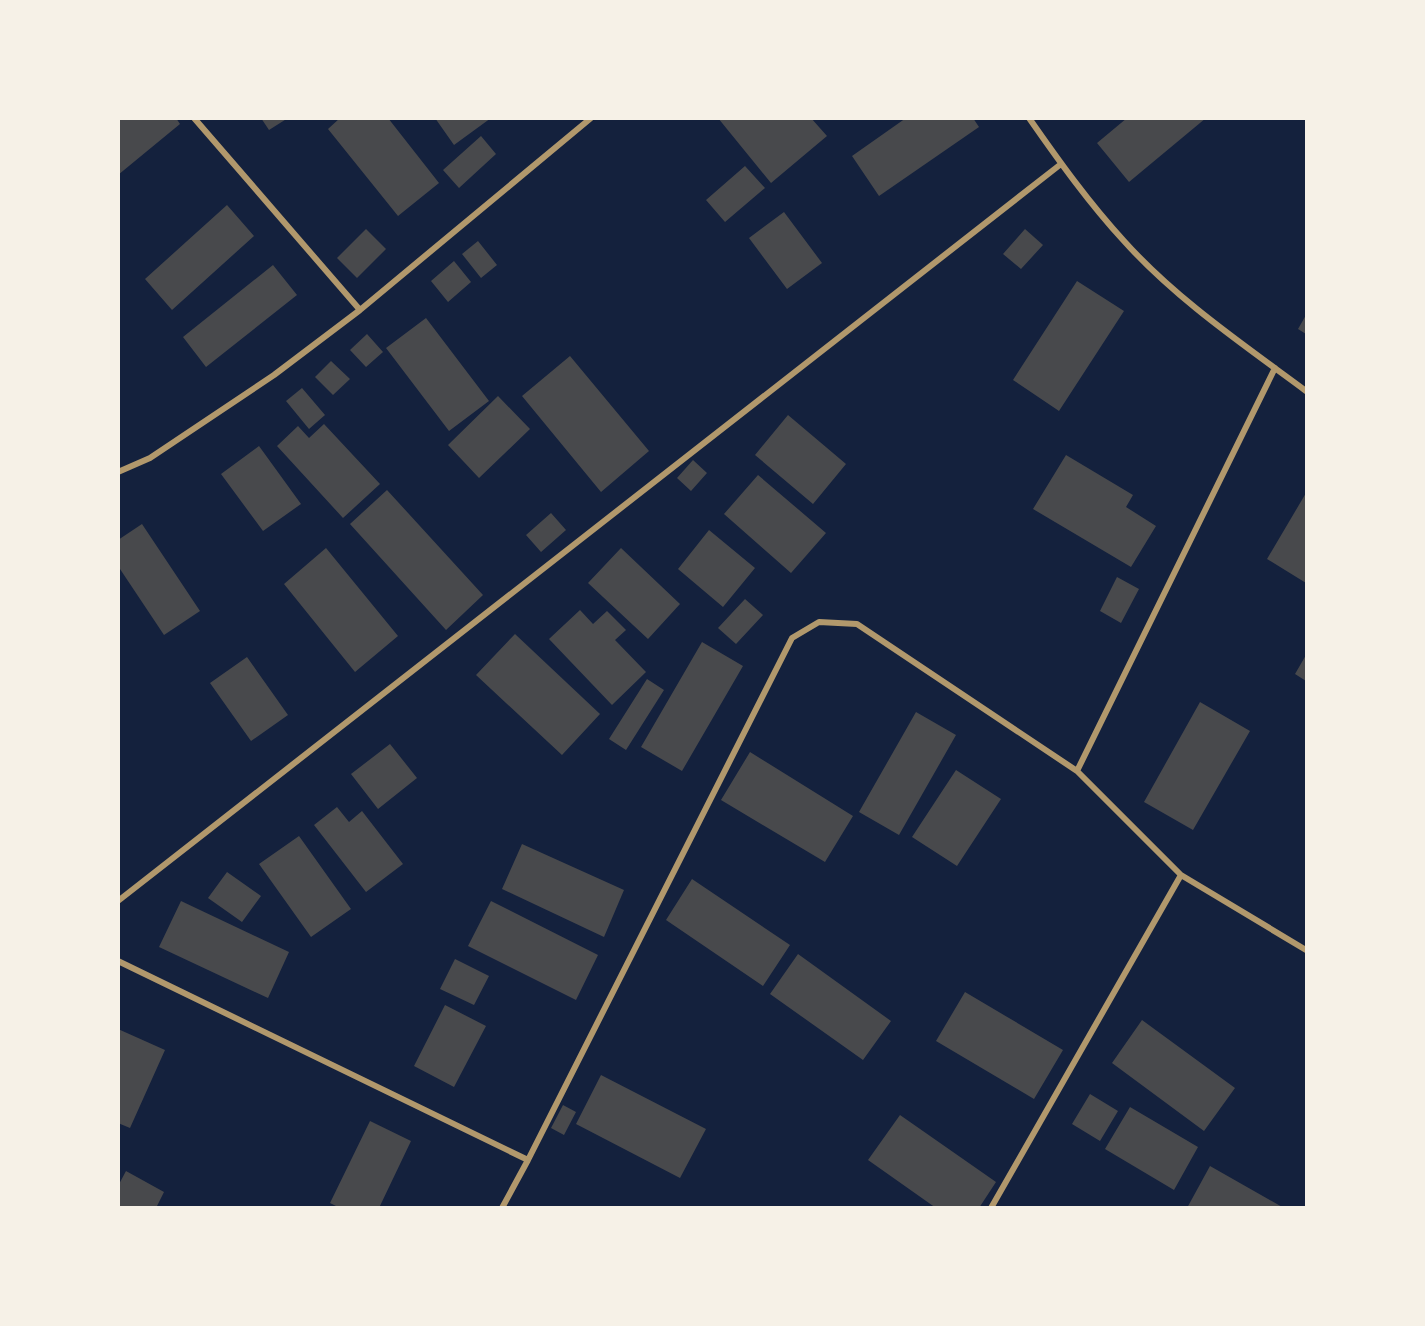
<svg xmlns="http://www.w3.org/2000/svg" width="1425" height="1326" font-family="Figtree,sans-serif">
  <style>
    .building { fill: #48494c }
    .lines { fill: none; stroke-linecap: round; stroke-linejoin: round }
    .minor { stroke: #b1986c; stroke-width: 6 }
  </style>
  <rect width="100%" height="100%" fill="#14213d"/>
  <path class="building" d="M 118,118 L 176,118 L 180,124 L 118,175 Z
    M 261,118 L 288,118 L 269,130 Z
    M 340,118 L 388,118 L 439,183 L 398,216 L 328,129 Z
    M 435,118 L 491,118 L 454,145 Z
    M 718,118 L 811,118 L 827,136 L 771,183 Z
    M 906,118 L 973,118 L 979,127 L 879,196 L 852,156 Z
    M 1127,118 L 1206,118 L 1129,182 L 1097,143 Z
    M 481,136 L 496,154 L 459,188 L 443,170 Z
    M 745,166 L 765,188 L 725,222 L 706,200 Z
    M 227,205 L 254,236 L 172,310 L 145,279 Z
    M 784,212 L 822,263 L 787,289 L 749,238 Z
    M 366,229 L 386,249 L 357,278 L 337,258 Z
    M 1025,229 L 1043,245 L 1021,269 L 1003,254 Z
    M 478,241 L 497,265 L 481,278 L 462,254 Z
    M 454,261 L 471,282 L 448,302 L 431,281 Z
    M 273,265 L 297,295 L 206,367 L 183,337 Z
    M 1077,281 L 1124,311 L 1059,411 L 1013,380 Z
    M 1306,315 L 1306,334 L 1298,329 Z
    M 426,318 L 489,401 L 449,431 L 386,348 Z
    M 367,334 L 383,352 L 366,367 L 350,350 Z
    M 570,356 L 649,451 L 601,492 L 522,396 Z
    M 331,361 L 350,379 L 333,395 L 315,377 Z
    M 302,388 L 325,415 L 309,429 L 286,401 Z
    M 498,396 L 530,429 L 479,478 L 448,445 Z
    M 788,415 L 846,464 L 813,504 L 755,455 Z
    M 324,424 L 380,484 L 343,518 L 277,446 L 298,426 L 309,438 Z
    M 259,446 L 301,504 L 263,531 L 221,474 Z
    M 1066,455 L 1133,495 L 1126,507 L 1156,526 L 1131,567 L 1033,509 Z
    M 693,460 L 707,473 L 691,491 L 677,478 Z
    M 758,475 L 826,533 L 791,573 L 724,514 Z
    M 387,490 L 483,595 L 446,630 L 350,524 Z
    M 1306,493 L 1306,583 L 1267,559 Z
    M 551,513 L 566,530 L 541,552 L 526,535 Z
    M 142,524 L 200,611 L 164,635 L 118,566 L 118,540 Z
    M 709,530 L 755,568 L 723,607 L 678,569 Z
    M 326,548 L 398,636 L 355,672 L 284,584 Z
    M 621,548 L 680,604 L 648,639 L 588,583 Z
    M 1117,577 L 1139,589 L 1121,623 L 1100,611 Z
    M 745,599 L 763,615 L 736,644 L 718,628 Z
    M 580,610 L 593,624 L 607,611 L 626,630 L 615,640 L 646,672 L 612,705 L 549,639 Z
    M 515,634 L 600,714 L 562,755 L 476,675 Z
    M 702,642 L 743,666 L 682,771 L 641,747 Z
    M 1306,655 L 1306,681 L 1295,674 Z
    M 247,657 L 288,715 L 251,741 L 210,683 Z
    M 647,679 L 664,690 L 626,750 L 609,739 Z
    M 1200,702 L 1250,731 L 1193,830 L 1144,802 Z
    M 916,712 L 956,735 L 899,835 L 859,812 Z
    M 390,744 L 417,778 L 378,809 L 351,774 Z
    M 750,752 L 853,816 L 825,862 L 721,800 Z
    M 956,770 L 1001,799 L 957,866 L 912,837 Z
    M 337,807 L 349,822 L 362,811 L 403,864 L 366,892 L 314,825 Z
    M 299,836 L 351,909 L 311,937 L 259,864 Z
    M 522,844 L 624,890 L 604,937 L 502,889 Z
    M 227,872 L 261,896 L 242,922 L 208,898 Z
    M 692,879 L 790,945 L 763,986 L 666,920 Z
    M 181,901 L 289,952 L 268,998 L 159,947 Z
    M 491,901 L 598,955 L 576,1000 L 468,946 Z
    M 798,954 L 891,1021 L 863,1060 L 770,994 Z
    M 455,959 L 489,976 L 474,1005 L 440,989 Z
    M 965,992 L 1063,1050 L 1034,1099 L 936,1041 Z
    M 445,1005 L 486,1026 L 454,1087 L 414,1066 Z
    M 1142,1020 L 1235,1088 L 1204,1131 L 1112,1063 Z
    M 118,1029 L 165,1050 L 130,1128 L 118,1123 Z
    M 601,1075 L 706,1129 L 680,1178 L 576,1124 Z
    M 1090,1094 L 1118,1111 L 1100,1141 L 1072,1124 Z
    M 563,1105 L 576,1112 L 564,1135 L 551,1128 Z
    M 1130,1107 L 1198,1147 L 1174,1190 L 1105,1149 Z
    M 900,1115 L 996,1182 L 979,1208 L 936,1208 L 868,1160 Z
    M 370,1121 L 411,1141 L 379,1208 L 340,1208 L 330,1203 Z
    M 1210,1166 L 1284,1208 L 1187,1208 Z
    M 126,1171 L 164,1192 L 156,1208 L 118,1208 L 118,1186 Z"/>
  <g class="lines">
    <path class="minor" d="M 194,118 L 360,310
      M 1029,118 C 1059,161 1089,203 1124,241 C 1176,299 1244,345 1306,391
      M 1275,368 L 1077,771 L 1181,875 L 1306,950
      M 118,472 L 150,458 L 274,375 L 360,310 L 591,118
      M 118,901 L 1061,164
      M 118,961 L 528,1160
      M 502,1208 L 528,1160 L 792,638 L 819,622 L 857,624 L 1077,771
      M 991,1208 L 1181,875"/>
  </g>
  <rect width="1425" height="1326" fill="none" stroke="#f6f1e7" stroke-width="240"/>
</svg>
